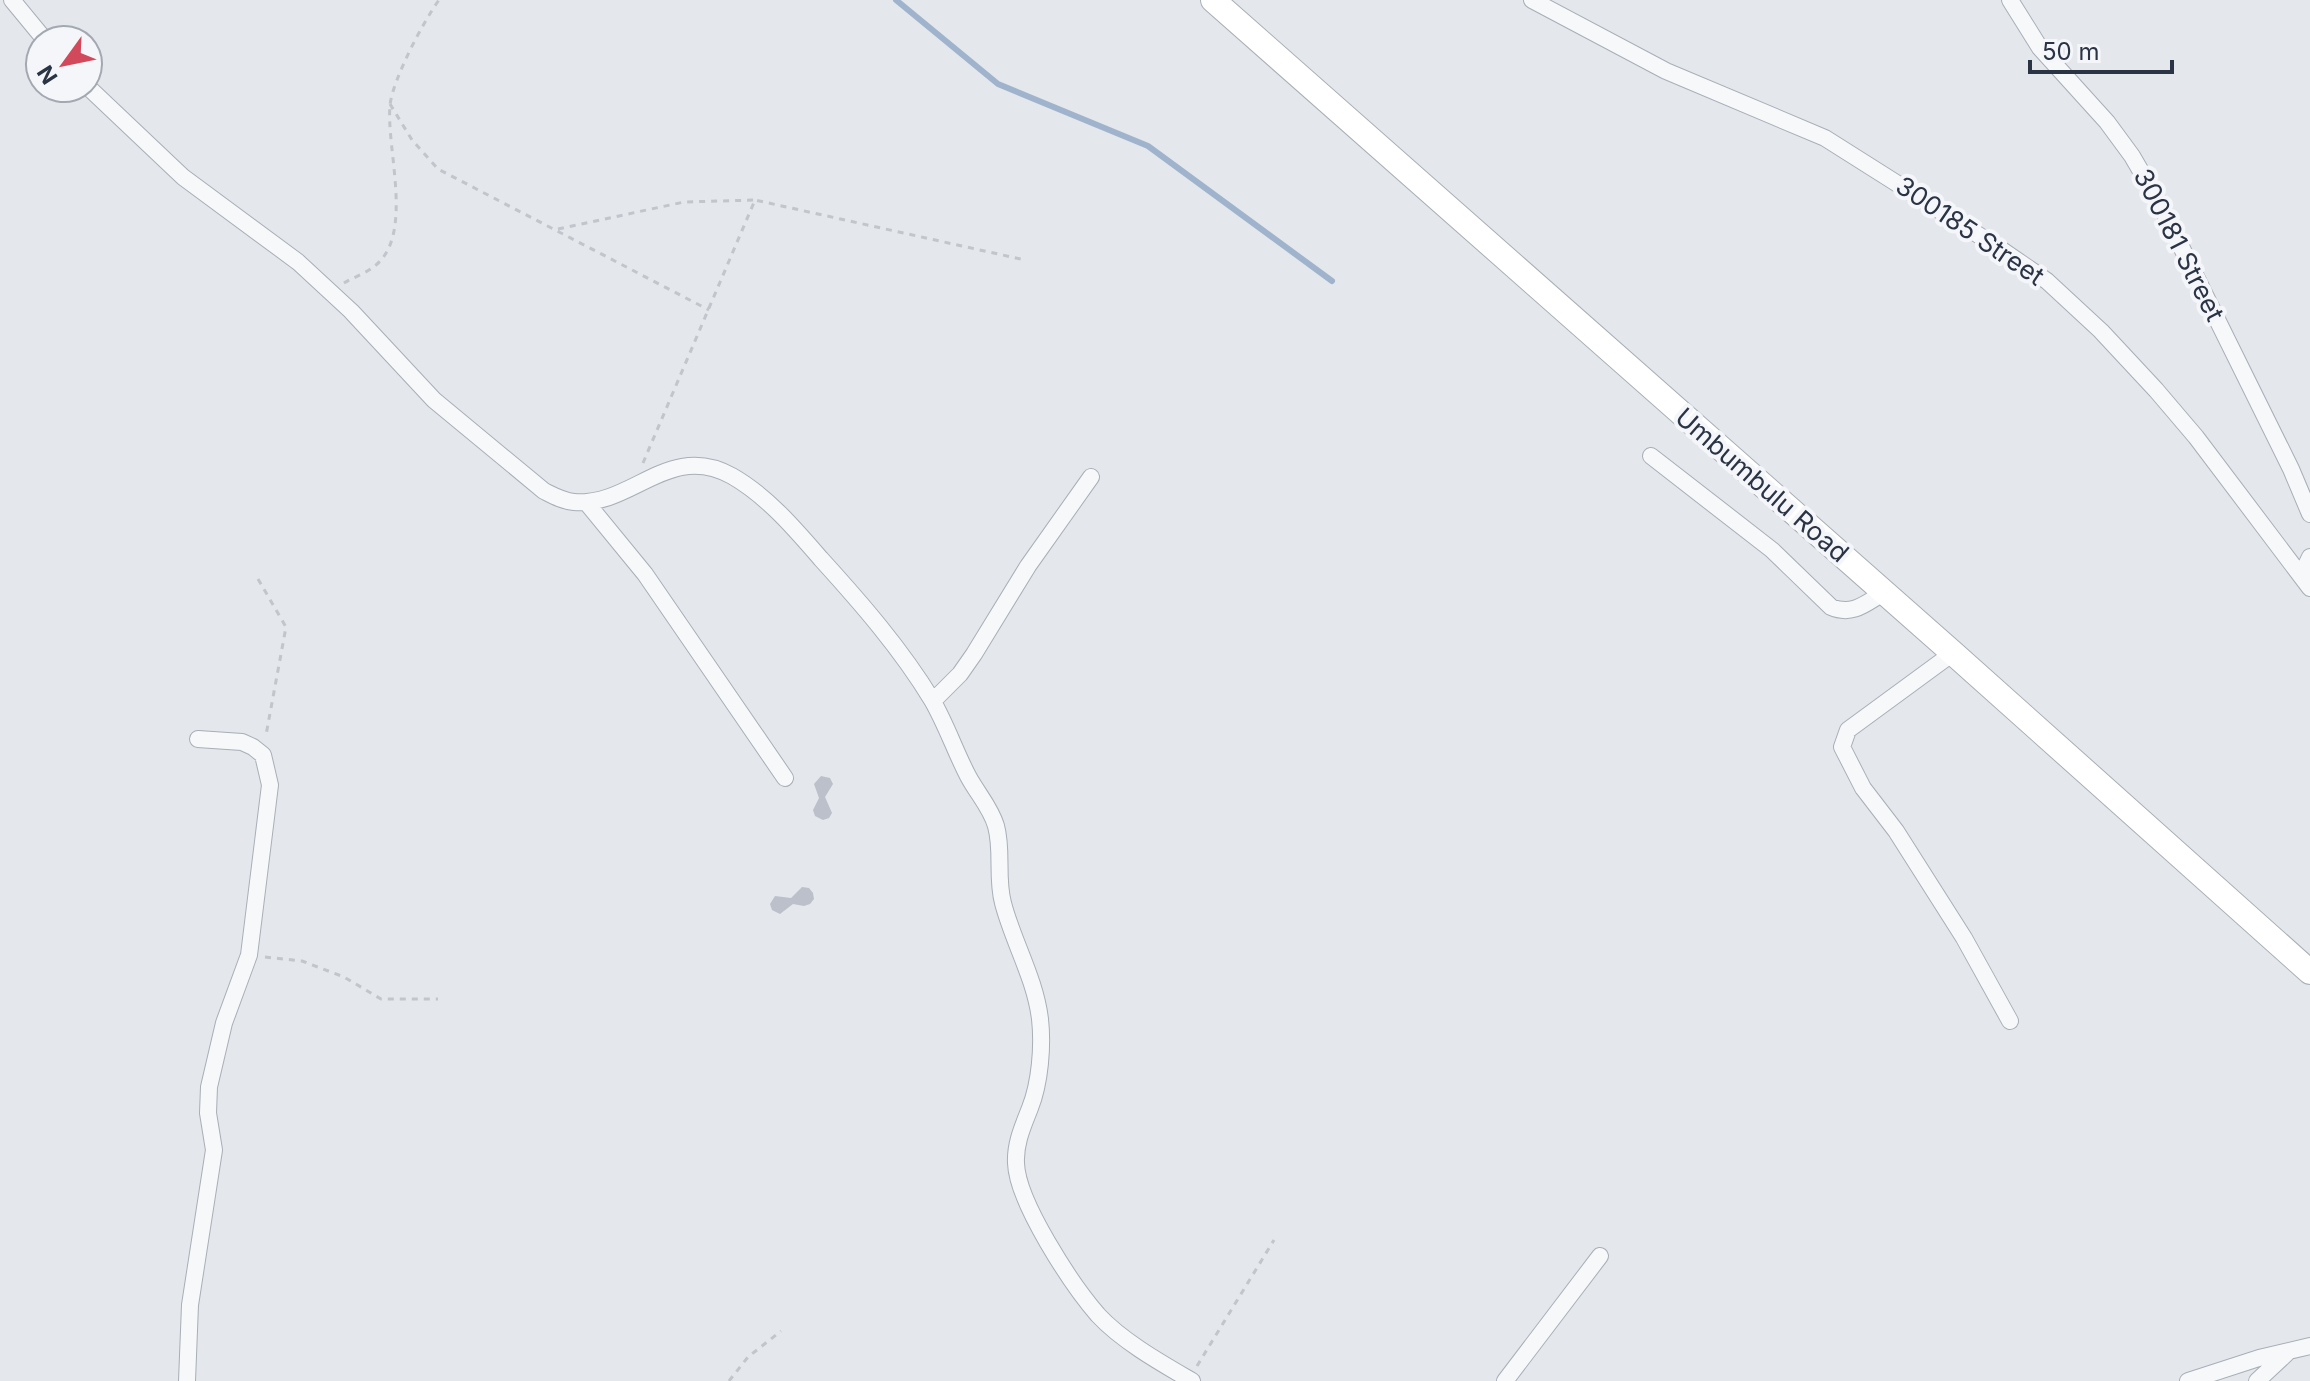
<svg xmlns="http://www.w3.org/2000/svg" width="2310" height="1381" font-family="Inter,sans-serif">
  <style>
    .lines { fill: none; stroke-linecap: round; stroke-linejoin: round }
    .stream { stroke: #9fb4cc; stroke-width: 6 }
    .building { fill: #bbc0ca }
    .minor-casing { stroke: #a9aeb7; stroke-width: 18 }
    .secondary-casing { stroke: #a9aeb7; stroke-width: 26 }
    .path { stroke: #c2c5cb; stroke-width: 3; stroke-dasharray: 6 6; stroke-linecap: butt }
    .minor { stroke: #f7f8fa; stroke-width: 16 }
    .secondary { stroke: #fff; stroke-width: 24 }
    .labels { text-anchor: middle; stroke-width: 8; stroke-linejoin: round; paint-order: stroke }
    .street-label { font-size: 26px; fill: #2b3445; stroke: #f4f6f9 }
  </style>
  <rect width="100%" height="100%" fill="#e4e7ec"/>
  <g class="lines">
    <path class="stream" d="M 896,0 L 998,84 L 1148,146 L 1332,281"/>
  </g>
  <path class="building" d="M 821,776 L 830,778 L 833,784 L 825,797 L 832,813 L 829,818 L 823,820 L 815,816 L 813,810 L 819,798 L 814,784 Z
    M 802,887 L 809,888 L 813,893 L 814,899 L 810,904 L 804,906 L 793,904 L 780,914 L 772,910 L 770,904 L 775,896 L 791,898 Z"/>
  <g class="lines">
    <g class="minor-casing">
      <path id="minor" d="M 12,0 L 45,40
        M 1532,0 L 1666,71 L 1825,138 L 1999,248 L 2047,281 L 2101,331 L 2156,390 L 2196,437 L 2310,588
        M 2010,0 L 2040,48 L 2107,122 L 2132,156 L 2160,204 L 2291,469 L 2310,514
        M 88,87 L 183,177 L 298,262 L 351,311 L 434,400 L 544,491 C 554,496 563,501 574,502 C 632,507 669,441 732,476 C 767,496 795,529 821,559 C 861,603 901,649 932,700 C 946,724 955,751 968,776 C 977,793 991,808 996,826 C 1003,851 996,877 1003,903 C 1013,942 1035,978 1040,1019 C 1043,1046 1040,1083 1030,1108 C 1023,1126 1015,1143 1016,1163 C 1017,1202 1072,1285 1098,1315 C 1122,1341 1161,1363 1192,1381
        M 1651,456 L 1772,550 L 1831,607 C 1852,616 1865,604 1883,593
        M 586,502 L 645,574 L 785,778
        M 2301,576 L 2310,557
        M 1953,653 L 1848,730 L 1842,747 L 1863,788 L 1896,831 L 1964,938 L 2010,1021
        M 933,701 L 960,674 L 974,654 L 1028,566 L 1091,477
        M 187,1381 L 190,1305 L 214,1150 L 208,1113 L 209,1087 L 224,1023 L 249,955 L 270,785 L 263,755 L 253,747 L 242,742 L 198,739
        M 1505,1381 L 1600,1256
        M 2188,1381 L 2259,1358 L 2310,1346
        M 2257,1381 L 2287,1353"/>
    </g>
    <g class="secondary-casing">
      <path id="secondary" d="M 1213,0 L 1953,653 L 2310,972"/>
    </g>
    <path class="path" d="M 390,104 L 412,140 L 438,169 L 709,310
      M 558,229 L 684,202 L 755,200
      M 344,283 C 354,277 367,273 376,265 C 414,233 386,149 390,105 C 393,79 423,22 439,0
      M 643,463 L 755,200 L 1025,260
      M 258,579 L 286,627 L 266,735
      M 265,957 L 302,961 L 344,977 L 381,999 L 438,999
      M 1197,1366 L 1274,1240
      M 729,1381 L 748,1357 L 781,1331"/>
    <use href="#minor" class="minor"/>
    <use href="#secondary" class="secondary"/>
  </g>
  <g class="labels">
    <g class="street-label">
      <text transform="translate(1970 231) rotate(34)" y="9">300185 Street</text>
      <text transform="translate(2179 245) rotate(63)" y="9">300181 Street</text>
      <text transform="translate(1762 485) rotate(41)" y="9">Umbumbulu Road</text>
    </g>
  </g>
  <g transform="translate(64 64) rotate(237)"><circle r="38" fill="#f4f6f9" stroke="#a4a8b1" stroke-width="2"/>
  <path d="M0-6L14 30L0 20L-14 30Z" fill="#d1495b"/>
  <text y="-12" font-size="22" font-weight="bold" text-anchor="middle" fill="#2b3445">N</text>
  </g>
  <path d="M2030 60v12h142v-12" fill="none" stroke="#2b3445" stroke-width="4"/>
  <text x="2042" y="60" font-size="24" fill="#2b3445" stroke="#f4f6f9" stroke-width="6" paint-order="stroke">50 m</text>
</svg>
